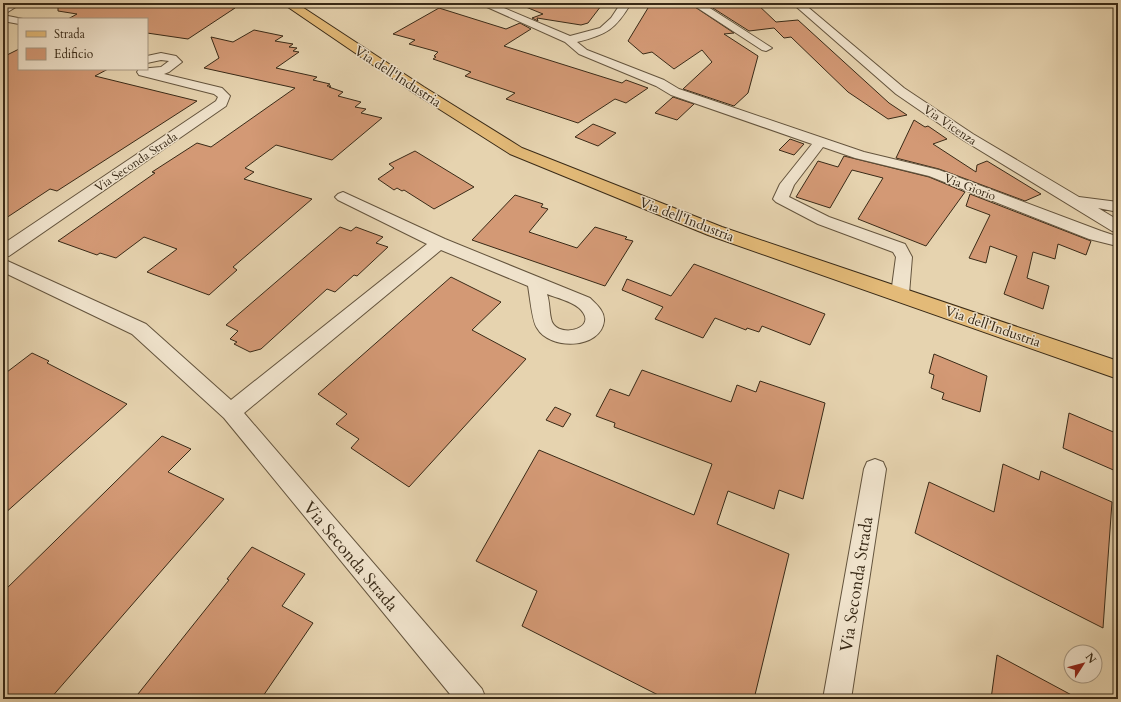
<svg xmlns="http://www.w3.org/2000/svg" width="1121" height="702" font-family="Cardo,serif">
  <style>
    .building { fill: #d39975; stroke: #392a17 }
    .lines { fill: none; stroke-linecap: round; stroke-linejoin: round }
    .minor-casing { stroke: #64543d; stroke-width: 2 }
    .major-casing { stroke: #392a17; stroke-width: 2 }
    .minor { fill: #efe2cb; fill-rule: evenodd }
    .major { fill: #e3ba78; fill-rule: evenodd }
    .labels { text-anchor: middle; stroke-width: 3; stroke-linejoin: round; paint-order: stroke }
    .far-street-label { font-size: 12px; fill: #392a17; stroke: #efe2cb }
    .street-label { font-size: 14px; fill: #392a17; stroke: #efe2cb }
    .near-street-label { font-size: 17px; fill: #392a17; stroke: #efe2cb }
  </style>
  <rect width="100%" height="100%" fill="#e6d3af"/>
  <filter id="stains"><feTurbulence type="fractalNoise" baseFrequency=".005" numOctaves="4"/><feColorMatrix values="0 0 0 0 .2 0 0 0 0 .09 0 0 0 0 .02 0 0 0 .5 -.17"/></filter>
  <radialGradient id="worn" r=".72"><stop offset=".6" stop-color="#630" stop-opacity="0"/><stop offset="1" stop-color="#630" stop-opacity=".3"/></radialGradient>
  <path class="building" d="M 58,3 L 199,3 L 235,8 L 188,39 L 147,33 L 147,19 L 68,19 L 77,14 L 58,11 Z
    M 516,3 L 582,3 L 601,6 L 588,23 L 581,25 L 537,18 L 538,21 L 532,18 L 543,14 Z
    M 651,3 L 689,3 L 734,33 L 724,34 L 758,56 L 748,93 L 734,106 L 683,89 L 712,62 L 702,50 L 674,69 L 652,52 L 643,54 L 628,41 Z
    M 705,3 L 756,3 L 776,22 L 798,20 L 889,103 L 907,115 L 888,119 L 848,92 L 791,37 L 784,38 L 774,28 L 749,31 Z
    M 439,8 L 506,29 L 520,23 L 531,29 L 504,46 L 622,83 L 626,80 L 648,88 L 626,103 L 615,99 L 578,123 L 506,99 L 515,93 L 465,76 L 471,72 L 433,59 L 436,57 L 434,56 L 438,52 L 409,44 L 415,40 L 393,34 Z
    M 254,30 L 283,36 L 275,41 L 293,44 L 289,47 L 297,48 L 293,51 L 299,52 L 276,68 L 317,77 L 313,80 L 330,84 L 327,86 L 331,86 L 329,87 L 343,92 L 338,96 L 361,102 L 355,107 L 366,109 L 361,113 L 382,118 L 332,160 L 276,145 L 245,168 L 254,172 L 244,179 L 312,199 L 233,267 L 237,270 L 209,295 L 147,272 L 177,249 L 144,237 L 116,258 L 100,253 L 97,255 L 58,241 L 155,173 L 152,172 L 197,143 L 211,147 L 295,88 L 204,68 L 219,58 L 211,37 L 233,42 Z
    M 19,49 L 19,69 L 108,69 L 95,76 L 197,101 L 57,191 L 50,189 L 3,220 L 3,57 Z
    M 673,97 L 694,104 L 677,120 L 655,113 Z
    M 914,120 L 925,127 L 928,126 L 947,139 L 933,144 L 976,172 L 977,165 L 987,161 L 1041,194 L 1025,201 L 939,169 L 896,158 Z
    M 593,124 L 616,133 L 598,146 L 575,137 Z
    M 790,139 L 804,144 L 794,155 L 779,150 Z
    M 415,151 L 474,187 L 434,209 L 404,190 L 402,191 L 397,188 L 394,190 L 378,179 L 394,168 L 389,164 Z
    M 844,156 L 929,177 L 965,192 L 926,246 L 858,219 L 883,178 L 852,170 L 830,208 L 796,197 L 818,161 L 838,167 Z
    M 970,194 L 1091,241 L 1086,255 L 1058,244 L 1055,259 L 1033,252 L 1027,278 L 1049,286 L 1043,309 L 1004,294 L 1017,256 L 990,246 L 986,263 L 969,258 L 990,215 L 966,206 Z
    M 515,195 L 543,204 L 541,207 L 548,209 L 529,232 L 577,248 L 595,227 L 627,237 L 625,239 L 633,241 L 605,286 L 472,240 Z
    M 340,227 L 351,231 L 356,227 L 383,237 L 376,243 L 388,247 L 357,276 L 354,275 L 335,292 L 327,289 L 261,349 L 250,352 L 234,344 L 237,342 L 230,339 L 238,331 L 226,325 Z
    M 694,264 L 825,314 L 810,345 L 762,326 L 759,332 L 747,328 L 746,330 L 715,318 L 703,338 L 655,319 L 663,307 L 622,290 L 627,279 L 671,296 Z
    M 451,277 L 501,302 L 472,330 L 526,359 L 409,487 L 351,448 L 359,439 L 336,424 L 347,414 L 318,394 Z
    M 32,353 L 49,361 L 47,363 L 127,404 L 3,515 L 3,375 Z
    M 934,354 L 987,376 L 980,412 L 942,399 L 944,393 L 931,388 L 934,375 L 929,373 Z
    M 642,370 L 731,402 L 737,385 L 756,392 L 760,381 L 825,403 L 803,499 L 779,490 L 774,509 L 728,491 L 717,524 L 789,554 L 754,699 L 666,699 L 522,626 L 537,591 L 476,561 L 539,450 L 694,515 L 712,464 L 614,427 L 615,423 L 596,416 L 610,389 L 629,396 Z
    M 555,407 L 571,414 L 563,427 L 546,420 Z
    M 1069,413 L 1118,434 L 1118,472 L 1063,448 Z
    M 162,436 L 191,449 L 168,472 L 224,499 L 50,699 L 3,699 L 3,592 Z
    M 1003,464 L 1039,480 L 1041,471 L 1112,502 L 1103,628 L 915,533 L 929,482 L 994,512 Z
    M 252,547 L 305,574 L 282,606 L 313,623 L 261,699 L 134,699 L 229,580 L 227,579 Z
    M 997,655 L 1079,699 L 991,699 Z"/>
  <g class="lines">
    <g class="minor-casing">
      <path id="minor" d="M 10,3 L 22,3 L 3,15 L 23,19 L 19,19 L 19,24 L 3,21 L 3,8 Z
        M 478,3 L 492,3 L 570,36 L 600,28 L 611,18 L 621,3 L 631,3 C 616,29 606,35 577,42 L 587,50 L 664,80 L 679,89 L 864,152 L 939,170 L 1101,231 L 1113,235 L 1118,234 L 1118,244 L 1113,245 L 1089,239 L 929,176 L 855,158 L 823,147 L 794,185 L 789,197 L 829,217 L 905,244 L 912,257 L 909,294 L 906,298 L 900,300 L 894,298 L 891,294 L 896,257 L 893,252 L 818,224 L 776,202 L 773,199 L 780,184 L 812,144 L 671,95 L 656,86 L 579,54 L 565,42 Z
        M 690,3 L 702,3 L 772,48 L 766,51 L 762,50 Z
        M 792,3 L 803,3 L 904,88 L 973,134 L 1079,197 L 1118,202 L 1118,212 L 1098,208 L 1118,220 L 1118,232 L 1112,231 L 963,140 L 896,94 Z
        M 161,53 L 176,56 L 182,62 L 169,72 L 164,74 L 222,88 L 230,96 L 226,106 L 9,256 L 3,257 L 3,244 L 216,101 L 218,97 L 214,94 L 139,75 L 137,72 L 139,69 L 161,67 L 169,61 L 161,60 L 147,63 L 147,56 Z
        M 343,192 L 445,239 L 590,298 C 596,304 605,311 604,321 C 601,349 550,351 537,328 C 532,321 530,296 528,286 L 441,250 L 244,413 L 482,689 L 486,699 L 454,699 L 224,418 L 132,334 L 3,272 L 3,259 L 146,324 L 231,400 L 427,244 L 338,200 L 335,197 L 338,194 ZM 547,294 C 557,298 571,301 579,308 C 601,328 560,339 552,322 C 549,314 550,302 547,294 Z
        M 875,459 L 883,462 L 886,469 L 851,699 L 823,699 L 864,469 L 867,462 Z"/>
    </g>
    <g class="major-casing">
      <path id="major" d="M 282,3 L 296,3 L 424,87 L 522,148 L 722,227 L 1118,361 L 1118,379 L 708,235 L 510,154 L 414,93 Z"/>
    </g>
    <use href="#minor" class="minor"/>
    <use href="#major" class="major"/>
  </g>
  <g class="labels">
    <g class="far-street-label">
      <text transform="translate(950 125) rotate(34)" y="4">Via Vicenza</text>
      <text transform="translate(136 162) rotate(-34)" y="4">Via Seconda Strada</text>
      <text transform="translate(970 187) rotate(21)" y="4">Via Giorio</text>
    </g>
    <g class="street-label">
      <text transform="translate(398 76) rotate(33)" y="5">Via dell'Industria</text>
      <text transform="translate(687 219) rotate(21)" y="5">Via dell'Industria</text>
      <text transform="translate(993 326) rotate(19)" y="5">Via dell'Industria</text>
    </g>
    <g class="near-street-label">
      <text transform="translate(351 556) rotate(50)" y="6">Via Seconda Strada</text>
      <text transform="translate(856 584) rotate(-81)" y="6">Via Seconda Strada</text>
    </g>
  </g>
  <rect width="1121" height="702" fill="none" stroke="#e6d3af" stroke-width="16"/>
  <rect x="4" y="4" width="1113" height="694" fill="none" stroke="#392a17" stroke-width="2"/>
  <rect x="8" y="8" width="1105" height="686" fill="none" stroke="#392a17"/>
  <rect x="18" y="18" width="130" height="52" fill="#efe2cb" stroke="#a69883"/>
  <rect x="26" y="31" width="20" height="6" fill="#e3ba78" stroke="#a69883"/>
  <text x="54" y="38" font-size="12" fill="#392a17">Strada</text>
  <rect x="26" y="48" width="20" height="12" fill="#d39975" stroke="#a69883"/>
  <text x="54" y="58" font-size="12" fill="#392a17">Edificio</text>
  <g transform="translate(1083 664) rotate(54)"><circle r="19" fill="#efe2cb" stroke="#a69883"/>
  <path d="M0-3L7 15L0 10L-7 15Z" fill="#8f2418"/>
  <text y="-6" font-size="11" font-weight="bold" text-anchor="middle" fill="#392a17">N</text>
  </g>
  <rect width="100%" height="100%" filter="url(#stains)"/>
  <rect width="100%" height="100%" fill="url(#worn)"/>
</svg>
